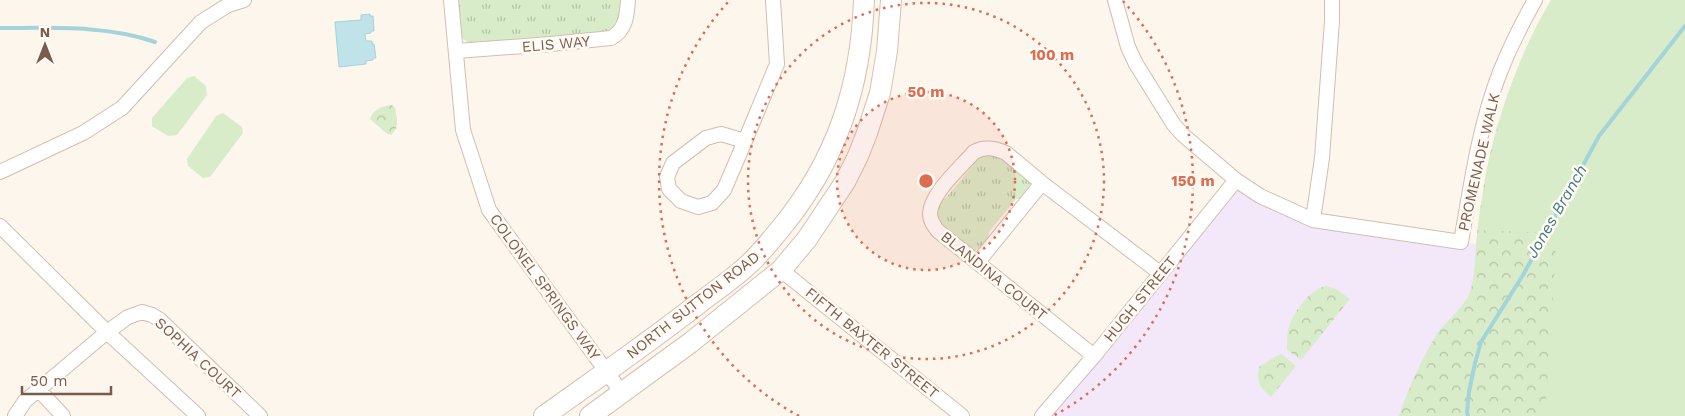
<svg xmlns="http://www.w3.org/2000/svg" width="1685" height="416" font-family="'Work Sans',sans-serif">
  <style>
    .education { fill: #f3e8fa }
    .grass { fill: url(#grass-tufts) }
    .forest { fill: url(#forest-crowns) }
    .garden { fill: #d8ecc9 }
    .water { fill: #bfe3e8; stroke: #a5d3da }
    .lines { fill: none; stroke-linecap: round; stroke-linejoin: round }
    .stream { stroke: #a5d3da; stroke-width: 4 }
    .street-casing { stroke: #d1beb0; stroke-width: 16 }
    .secondary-casing { stroke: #d6c0b0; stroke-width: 22 }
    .street { stroke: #fff; stroke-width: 14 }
    .secondary { stroke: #fff; stroke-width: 20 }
    .ring { fill: none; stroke: #dc6d51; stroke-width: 2.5; stroke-dasharray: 2.5 5 }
    .labels { text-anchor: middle; stroke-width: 5; stroke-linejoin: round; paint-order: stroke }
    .street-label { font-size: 15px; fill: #7a5c4d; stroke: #fffaf3 }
    .water-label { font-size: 16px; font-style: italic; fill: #437c86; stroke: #fffaf3 }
    .centre { fill: #dc6d51; stroke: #fffaf3; stroke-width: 2.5 }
    .ring-label { font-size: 15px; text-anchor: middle; font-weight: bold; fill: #dc6d51; stroke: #fffaf3; stroke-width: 5; stroke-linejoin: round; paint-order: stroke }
  </style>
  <defs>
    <pattern id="grass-tufts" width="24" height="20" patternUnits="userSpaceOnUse" patternTransform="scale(1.25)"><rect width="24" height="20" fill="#d8ecc9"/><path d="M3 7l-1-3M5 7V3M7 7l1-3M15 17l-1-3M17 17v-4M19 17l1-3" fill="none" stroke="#b4c2a5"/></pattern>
    <pattern id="forest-crowns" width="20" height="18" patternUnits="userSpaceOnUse" patternTransform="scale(1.25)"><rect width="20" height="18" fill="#d8ecc9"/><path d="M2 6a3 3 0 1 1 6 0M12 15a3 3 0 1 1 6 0" fill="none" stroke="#b4c2a5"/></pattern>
  </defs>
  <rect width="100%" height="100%" fill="#fdf6ec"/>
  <path class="education" d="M 1236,180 L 1260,196 L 1366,229 L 1476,244 L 1478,230 L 1545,416 L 1042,416 Z"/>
  <path class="grass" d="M 457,0 L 620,0 C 621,18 622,21 608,33 L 470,44 L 461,37 Z
    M 980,154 L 999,155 L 1030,181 L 1031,184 L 1020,199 L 1016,199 L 989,232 C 988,242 982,250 972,250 C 961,242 935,227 937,212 C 937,208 939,204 940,200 L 946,198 L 973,165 L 973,161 Z"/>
  <path class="forest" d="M 1551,0 L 1585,416 L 1399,416 C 1409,387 1421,360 1437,334 C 1448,318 1465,308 1471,289 C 1475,273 1475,260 1476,244 C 1478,220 1482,196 1486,173 C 1498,111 1521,54 1551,0 Z
    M 392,105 L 395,108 C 397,119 400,127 391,135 L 386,133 L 370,119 C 373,109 382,106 392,105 Z
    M 1326,286 L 1336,289 L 1350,299 L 1301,360 L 1287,350 C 1287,343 1287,336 1288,330 C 1293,313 1308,290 1326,286 Z
    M 1282,354 L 1296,366 L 1271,397 C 1260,388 1256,382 1259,367 L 1278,355 Z"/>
  <path class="garden" d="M 1551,0 L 1685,0 L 1685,416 L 1545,416 L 1557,233 L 1478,230 C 1491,145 1507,74 1551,0 Z
    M 194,76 L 206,86 L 207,95 L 177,135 L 168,136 L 152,126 L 152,118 L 187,78 Z
    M 223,113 L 242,127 L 243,133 L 210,177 L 203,178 L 188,166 L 187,159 L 216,116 Z"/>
  <path class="water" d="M 370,14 L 370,16 L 373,16 L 374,31 L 371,31 L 371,33 L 365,34 L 366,41 L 372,41 L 372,44 L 374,44 L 376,58 L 373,58 L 373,60 L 366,61 L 366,64 L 339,67 L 335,22 L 361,20 L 361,15 Z"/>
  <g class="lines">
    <path class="stream" d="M 0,28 C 51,28 106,25 155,42
      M 1468,416 L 1467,412 L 1469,392 L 1475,363 L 1481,342 L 1523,275 L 1599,136 L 1685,26"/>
    <g class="street-casing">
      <path id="street" d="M 451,0 L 463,130 L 489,210 L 622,393
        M 1115,0 L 1128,47 L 1136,64 L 1174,125 L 1183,135 L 1236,180 L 1260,196 L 1313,220 L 1461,242 C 1471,185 1479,126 1500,72 C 1510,47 1522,23 1535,0
        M 456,51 L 551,44 L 611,38 C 626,30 627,15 628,0
        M 745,141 L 721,134 L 706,138 L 673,163 L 667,177 L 669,189 L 681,201 L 698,207 L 712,203 L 724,190 L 745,141 L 777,64 L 773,0
        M 0,172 L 83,133 L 122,108 L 201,22 L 228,5 L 244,0
        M 1313,220 L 1322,158 L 1332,21 L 1332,0
        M 0,226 L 107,332 L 198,416
        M 978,262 L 1042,183
        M 781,270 L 962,416
        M 1094,356 L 938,231 C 934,226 930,221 930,214 C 930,194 961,167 974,152 C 985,146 995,148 1006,153 L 1042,183 L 1160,273
        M 39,390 L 63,416
        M 15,416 L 25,401 L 107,332 L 128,317 L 142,312 L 152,315 L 160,320 L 260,416
        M 1042,416 L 1094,356 L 1236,180"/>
    </g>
    <g class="secondary-casing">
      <path id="secondary" d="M 544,416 C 596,379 648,343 698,304 C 715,291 733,279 749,264 C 761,253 771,240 781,228 C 837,160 861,86 864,0
        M 590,416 L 690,343 L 781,270 L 807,239 L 845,182 L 858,156 L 867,133 L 880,93 L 887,51 L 891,0"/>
    </g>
    <use href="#street" class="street"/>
    <use href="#secondary" class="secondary"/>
  </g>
  <circle cx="926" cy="181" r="89" fill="#dc6d51" fill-opacity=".12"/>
  <g class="ring">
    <circle cx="926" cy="181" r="89"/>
    <circle cx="926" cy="181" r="178"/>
    <path d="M799 416A267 267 0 0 1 729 1M1123 1A267 267 0 0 1 1053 416"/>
  </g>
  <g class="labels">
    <g class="street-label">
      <text transform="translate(556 44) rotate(-5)" y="5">ELIS WAY</text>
      <text transform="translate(1479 162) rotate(-77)" y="5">PROMENADE WALK</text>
      <text transform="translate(994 276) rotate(39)" y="5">BLANDINA COURT</text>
      <text transform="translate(545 287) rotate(54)" y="5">COLONEL SPRINGS WAY</text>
      <text transform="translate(1140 299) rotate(-51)" y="5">HUGH STREET</text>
      <text transform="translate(693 305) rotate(-38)" y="5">NORTH SUTTON ROAD</text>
      <text transform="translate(872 343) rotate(39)" y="5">FIFTH BAXTER STREET</text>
      <text transform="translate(198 358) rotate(43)" y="5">SOPHIA COURT</text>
    </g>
    <g class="water-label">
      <text transform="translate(1556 211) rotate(-60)" y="6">Jones Branch</text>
    </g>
  </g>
  <circle cx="926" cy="181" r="8" class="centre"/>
  <g class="ring-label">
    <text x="1052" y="60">100 m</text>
    <text x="926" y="97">50 m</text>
    <text x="1193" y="186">150 m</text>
  </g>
  <g transform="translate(45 45)" stroke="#fffaf3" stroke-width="4" paint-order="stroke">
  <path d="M0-4L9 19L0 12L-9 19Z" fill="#7a5c4d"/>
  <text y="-8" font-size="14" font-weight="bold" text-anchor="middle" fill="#7a5c4d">N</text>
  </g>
  <path d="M22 386v8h89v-8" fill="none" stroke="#7a5c4d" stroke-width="2.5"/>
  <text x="30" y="386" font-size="15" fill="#7a5c4d" stroke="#fffaf3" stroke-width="4" paint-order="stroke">50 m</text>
</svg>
